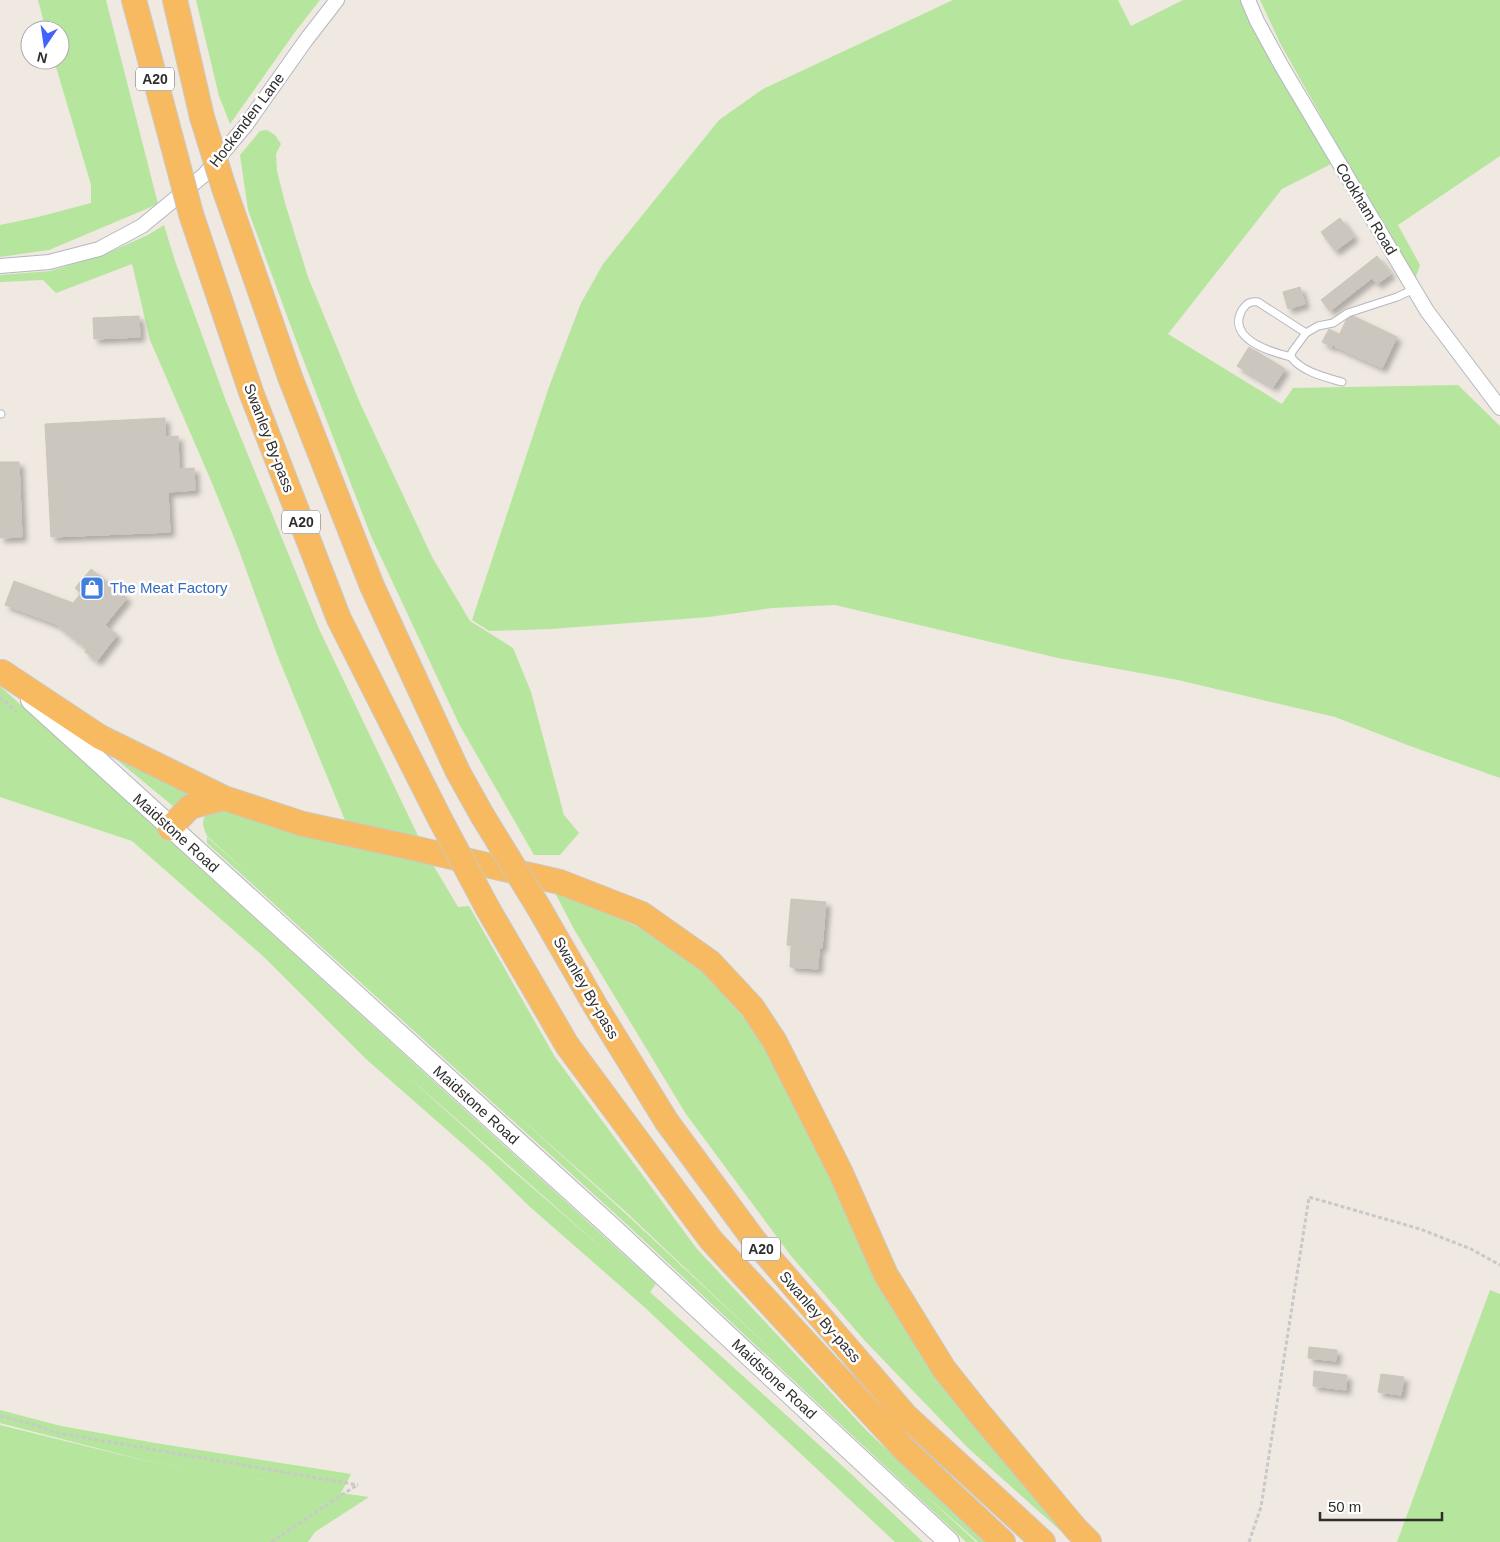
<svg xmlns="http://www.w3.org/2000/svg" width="1500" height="1542" font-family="Arial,sans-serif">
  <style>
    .green { fill: #b6e59e; fill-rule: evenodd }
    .building { fill: #cbc7bf; stroke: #cbc5ba; filter: url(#shadow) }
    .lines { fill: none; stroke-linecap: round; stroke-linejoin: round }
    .service-casing { stroke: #b4b7c1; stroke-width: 9 }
    .minor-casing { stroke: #b4b7c1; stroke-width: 16 }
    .secondary-casing { stroke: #b4b7c1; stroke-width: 22 }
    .trunk-casing { stroke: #c9c9c9; stroke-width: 26 }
    .path { stroke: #c9c9c9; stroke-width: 3; stroke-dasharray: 4 2.5; stroke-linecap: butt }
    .service { stroke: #fff; stroke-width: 7 }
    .minor { stroke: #fff; stroke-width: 14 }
    .secondary { stroke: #fff; stroke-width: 20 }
    .trunk { stroke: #f8ba60; stroke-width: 24 }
    .trunk-bridge-casing { stroke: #c9c9c9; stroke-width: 26; stroke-linecap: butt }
    .trunk-bridge { stroke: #f8ba60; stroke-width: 24 }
    .labels { text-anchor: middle; stroke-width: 5; stroke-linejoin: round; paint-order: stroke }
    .shield { fill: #fff; stroke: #6d6d6d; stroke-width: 1 }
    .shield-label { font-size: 14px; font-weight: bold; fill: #2e2e2e }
    .street-label { font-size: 15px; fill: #2e2e2e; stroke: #fff }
    .shop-label { font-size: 15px; fill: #366cbe; stroke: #fff; text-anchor: start }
  </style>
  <defs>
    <filter id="shadow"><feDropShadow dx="4.5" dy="4.5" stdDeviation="2.5" flood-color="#0004"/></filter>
  </defs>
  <rect width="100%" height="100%" fill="#efe9e1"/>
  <path class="green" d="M 38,0 L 106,0 L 158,204 L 49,250 L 0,257 L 0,225 L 38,217 L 91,203 L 91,185 L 54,60 L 60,60 L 60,30 L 46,30 Z
    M 196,0 L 320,0 L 295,32 L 230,124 L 219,96 Z
    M 953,0 L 1118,0 L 1131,26 L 1183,0 L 1247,0 L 1337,161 L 1282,189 L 1168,334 L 1282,404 L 1293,388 L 1458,385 L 1500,426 L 1500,778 L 1410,746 L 1335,717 L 1178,680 L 1058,658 L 835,605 L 772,608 L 709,617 L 551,629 L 489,631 L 472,620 L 549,387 L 581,303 L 603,264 L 719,120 L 763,89 Z
    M 1260,0 L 1500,0 L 1500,156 L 1398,225 L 1420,265 L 1414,282 L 1280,43 Z
    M 267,130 L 275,135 L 281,144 L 276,154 L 277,171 L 285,203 L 308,277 L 360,403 L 432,557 L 470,621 L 513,648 L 531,692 L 564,815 L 579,833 L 560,855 L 534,855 L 459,724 L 371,536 L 300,351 L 248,210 L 240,155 L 260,131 Z
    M 164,225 L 175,261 L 226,401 L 319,629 L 421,842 L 347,825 L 278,657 L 237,545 L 212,483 L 150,340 L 132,264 L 56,293 L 43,280 L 0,282 L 0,275 L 50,271 L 103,255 L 148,235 Z
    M 0,686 L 656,1284 L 650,1292 L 849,1472 L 923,1542 L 895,1542 L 641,1304 L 529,1206 L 488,1166 L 366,1059 L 265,958 L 132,841 L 0,797 ZM 402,1071 L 583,1231 L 609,1254 L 496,1156 Z
    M 105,750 L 197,788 L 179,811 Z
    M 221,809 L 432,863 L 458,907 L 469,906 L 555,1057 L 697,1249 L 866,1430 L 985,1542 L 978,1542 L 922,1492 L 976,1542 L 966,1542 L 621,1219 L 207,843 L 207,837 L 252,877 L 207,836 C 199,818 203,814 221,809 ZM 509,1108 L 626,1212 L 778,1356 L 625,1213 Z
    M 554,891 L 643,929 L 705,974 L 756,1031 L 796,1100 L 831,1181 L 878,1279 L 1073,1542 L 967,1447 L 866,1342 L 791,1256 L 686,1114 L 575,931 Z
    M 1490,1290 L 1500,1294 L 1500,1542 L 1397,1542 Z
    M 0,1410 L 61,1426 L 155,1443 L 351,1474 L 341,1493 L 369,1497 L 315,1532 L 308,1542 L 0,1542 L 0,1425 L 142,1460 L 270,1481 L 143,1460 L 0,1423 Z"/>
  <path class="building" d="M 1340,218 L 1354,237 L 1335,251 L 1321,232 Z
    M 1377,256 L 1391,274 L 1377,284 L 1372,278 L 1330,311 L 1321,300 Z
    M 1300,287 L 1305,304 L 1288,309 L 1283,292 Z
    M 1349,314 L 1397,337 L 1382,368 L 1334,346 Z
    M 139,316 L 140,337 L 94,339 L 93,318 Z
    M 1329,329 L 1339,334 L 1332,347 L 1322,342 Z
    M 1249,347 L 1285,369 L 1273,387 L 1237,366 Z
    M 165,418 L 165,437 L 178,436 L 179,469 L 194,468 L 195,490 L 168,492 L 170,532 L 51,537 L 45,424 Z
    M 0,462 L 19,462 L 22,537 L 0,538 Z
    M 91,569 L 127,598 L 105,625 L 117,635 L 97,661 L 85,652 L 87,649 L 56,624 L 5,605 L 14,581 L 73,603 L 81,593 L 75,588 Z
    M 791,899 L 826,902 L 822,948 L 787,945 Z
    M 791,947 L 819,949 L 818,969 L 790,967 Z
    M 1309,1347 L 1337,1350 L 1336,1361 L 1308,1358 Z
    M 1314,1371 L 1347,1375 L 1346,1390 L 1313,1386 Z
    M 1381,1374 L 1404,1377 L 1401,1395 L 1378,1392 Z"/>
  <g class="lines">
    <g class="service-casing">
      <path id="service" d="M 1291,357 C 1271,352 1226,339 1242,310 C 1247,303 1250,301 1258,302 L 1306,333
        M 1342,382 C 1325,377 1302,372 1291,357 L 1292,352 L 1306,333 L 1318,326 L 1333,323 L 1348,313 L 1397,297 L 1414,289
        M 0,414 L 1,414"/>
    </g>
    <g class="minor-casing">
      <path id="minor" d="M 1248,0 L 1257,21 L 1281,65 L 1427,311 L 1500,408
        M 0,266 L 49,262 L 99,249 L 142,226 L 204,175 L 246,125 L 306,40 L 337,0"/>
    </g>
    <g class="secondary-casing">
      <path id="secondary" d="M 31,700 L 611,1227 L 949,1542"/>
    </g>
    <g class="trunk-casing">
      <path id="trunk" d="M 134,0 L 176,157
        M 175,0 L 202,117
        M 224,188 L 290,377 L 372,586 L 458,772 L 482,815
        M 191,214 L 251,392 L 339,619 L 440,819
        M 2,672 L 100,737 L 224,798 L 303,824 L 400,845 L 560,882 L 642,914 L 710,962 L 752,1007 L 775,1042 L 840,1171 L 886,1275 L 944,1369 L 979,1413 L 1076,1529 L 1089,1542
        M 170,828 L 190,807 L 224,798
        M 539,908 L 596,1007 L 667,1122 L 754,1240 L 906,1416 L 1043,1542
        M 488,909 L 567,1045 L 711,1240 L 904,1449 L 1003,1542"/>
    </g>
    <path class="path" d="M 0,697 L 16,712
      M 0,1416 L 25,1422 L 58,1433 L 358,1485
      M 271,1542 L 357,1485
      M 1249,1542 L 1261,1507 L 1309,1197 L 1420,1229 L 1471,1249 L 1500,1265"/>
    <use href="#service" class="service"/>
    <use href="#minor" class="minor"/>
    <use href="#secondary" class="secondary"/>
    <use href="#trunk" class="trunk"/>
    <g class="trunk-bridge-casing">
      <path id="trunk-bridge" d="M 202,117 L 224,188
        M 176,157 L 191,214
        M 482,815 L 539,908
        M 440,819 L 488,909"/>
    </g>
    <use href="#trunk-bridge" class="trunk-bridge"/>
  </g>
  <defs>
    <g id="shop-square" transform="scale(1.25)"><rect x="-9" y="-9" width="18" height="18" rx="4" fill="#3f7fe0" stroke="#fff"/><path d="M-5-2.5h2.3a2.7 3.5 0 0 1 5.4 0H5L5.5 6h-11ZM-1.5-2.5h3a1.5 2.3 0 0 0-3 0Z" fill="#fff"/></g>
  </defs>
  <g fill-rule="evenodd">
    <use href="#shop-square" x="92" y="588"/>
  </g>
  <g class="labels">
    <g class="shield">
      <rect x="136" y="67.5" width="38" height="23" rx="4"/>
      <rect x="282" y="510.5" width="38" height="23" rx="4"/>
      <rect x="742" y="1237.5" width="38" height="23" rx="4"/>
    </g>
    <g class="shield-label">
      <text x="155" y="84">A20</text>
      <text x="301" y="527">A20</text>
      <text x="761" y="1254">A20</text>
    </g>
    <g class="street-label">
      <text transform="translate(247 120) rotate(-53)" y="5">Hockenden Lane</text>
      <text transform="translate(1366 209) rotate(59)" y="5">Cookham Road</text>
      <text transform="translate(269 438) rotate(69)" y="5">Swanley By-pass</text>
      <text transform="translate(176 833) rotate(42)" y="5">Maidstone Road</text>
      <text transform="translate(586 988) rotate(60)" y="5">Swanley By-pass</text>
      <text transform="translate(476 1105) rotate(42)" y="5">Maidstone Road</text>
      <text transform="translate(820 1317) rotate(49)" y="5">Swanley By-pass</text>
      <text transform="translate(774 1379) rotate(43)" y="5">Maidstone Road</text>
    </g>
    <g class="shop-label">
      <text x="110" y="593">The Meat Factory</text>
    </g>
  </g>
  <g transform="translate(45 45) rotate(193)"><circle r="24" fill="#ffffff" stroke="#ababab"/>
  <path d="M0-4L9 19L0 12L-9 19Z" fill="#4264fb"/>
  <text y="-8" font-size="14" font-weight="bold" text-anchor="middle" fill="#2e2e2e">N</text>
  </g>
  <path d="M1320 1512v8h122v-8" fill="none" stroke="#2e2e2e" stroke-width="2.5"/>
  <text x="1328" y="1512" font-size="15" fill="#2e2e2e" stroke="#ffffff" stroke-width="4" paint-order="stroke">50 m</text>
</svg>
